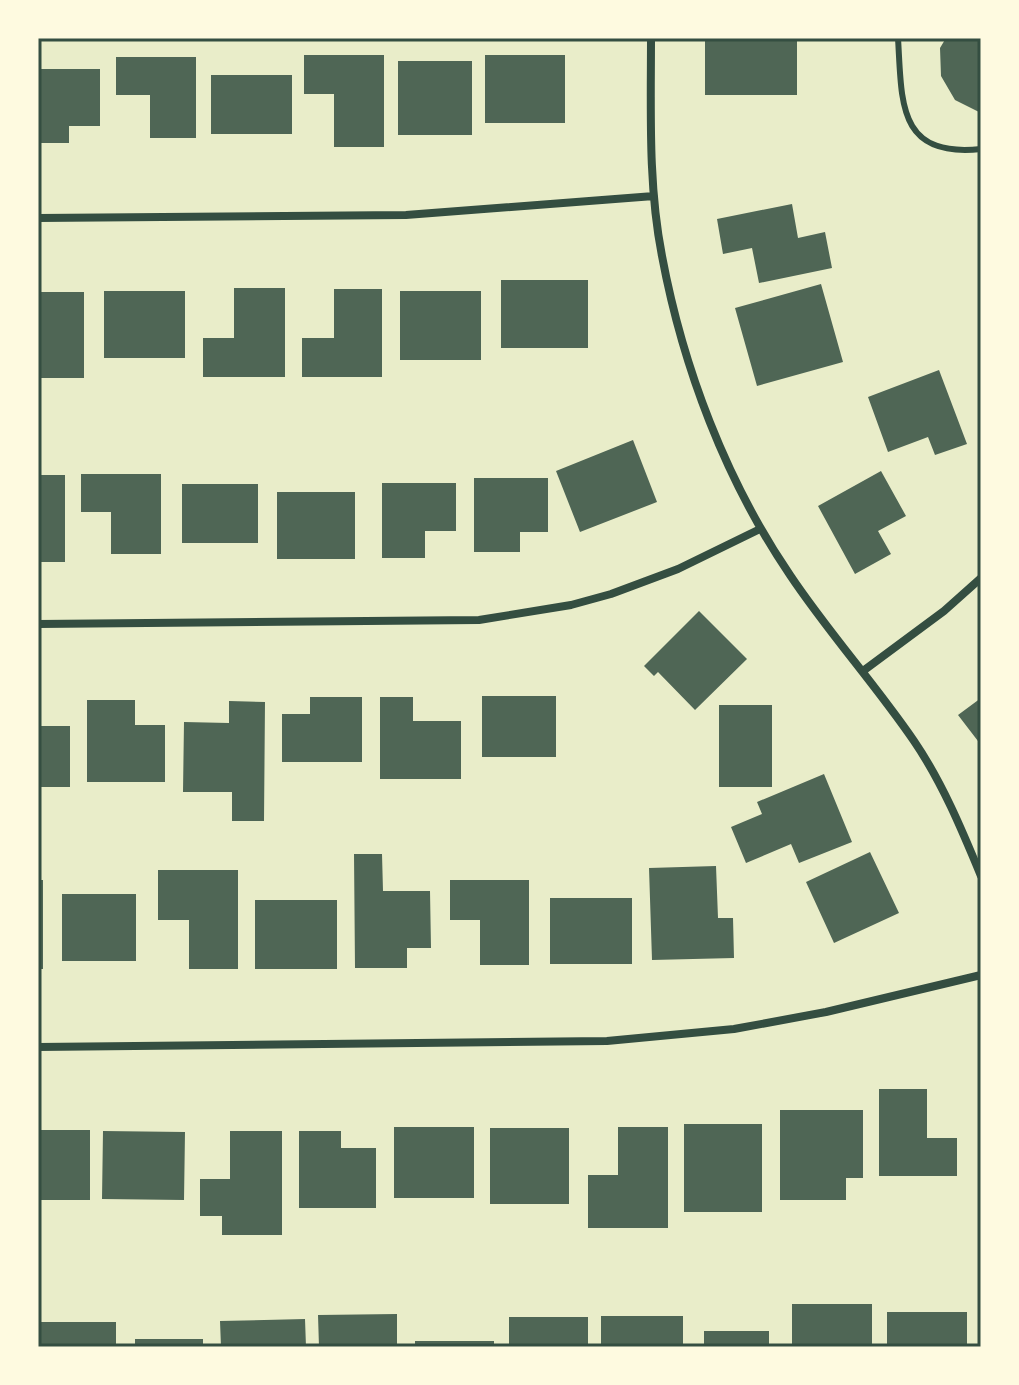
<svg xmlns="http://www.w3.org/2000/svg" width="1019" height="1385" font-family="Figtree,sans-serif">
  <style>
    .building { fill: #4f6655 }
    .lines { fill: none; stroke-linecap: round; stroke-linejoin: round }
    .service { stroke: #344e41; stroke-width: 6 }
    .minor { stroke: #344e41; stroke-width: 8 }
    .neatline { fill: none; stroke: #344e41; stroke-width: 3 }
  </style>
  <rect width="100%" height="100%" fill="#e9edc9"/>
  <path class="building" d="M 705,38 L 797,38 L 797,95 L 705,95 Z
    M 946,38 L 981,38 L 981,113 L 955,100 L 941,76 L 940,48 Z
    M 304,55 L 384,55 L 384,147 L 334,147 L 334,94 L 304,94 Z
    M 485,55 L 565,55 L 565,123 L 485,123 Z
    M 116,57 L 196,57 L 196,138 L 150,138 L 150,95 L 116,95 Z
    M 398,61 L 472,61 L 472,135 L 398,135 Z
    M 38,69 L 100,69 L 100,126 L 69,126 L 69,143 L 38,143 Z
    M 211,75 L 292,75 L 292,134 L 211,134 Z
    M 792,204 L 798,238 L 825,232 L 832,268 L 759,283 L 752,248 L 723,254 L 717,219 Z
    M 501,280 L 588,280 L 588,348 L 501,348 Z
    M 821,284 L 843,362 L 757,386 L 735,308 Z
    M 234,288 L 285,288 L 285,377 L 203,377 L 203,338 L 234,338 Z
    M 334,289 L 382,289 L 382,377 L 302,377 L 302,338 L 334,338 Z
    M 104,291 L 185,291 L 185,358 L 104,358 Z
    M 400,291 L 481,291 L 481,360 L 400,360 Z
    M 38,292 L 84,292 L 84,378 L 38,378 Z
    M 939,370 L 967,444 L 935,455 L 928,437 L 888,452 L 868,397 Z
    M 633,440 L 657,502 L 580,532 L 556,471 Z
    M 881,471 L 906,516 L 878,531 L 891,554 L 855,574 L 818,506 Z
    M 81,474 L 161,474 L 161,554 L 111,554 L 111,512 L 81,512 Z
    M 38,475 L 65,475 L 65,562 L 38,562 Z
    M 474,478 L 548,478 L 548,532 L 520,532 L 520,552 L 474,552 Z
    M 382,483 L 456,483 L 456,531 L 425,531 L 425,558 L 382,558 Z
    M 182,484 L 258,484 L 258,543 L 182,543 Z
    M 277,492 L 355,492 L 355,559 L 277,559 Z
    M 699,611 L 747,659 L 695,710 L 658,672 L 654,676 L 644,666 Z
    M 482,696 L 556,696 L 556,757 L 482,757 Z
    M 310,697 L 362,697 L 362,762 L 282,762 L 282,714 L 310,714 Z
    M 380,697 L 413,697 L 413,721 L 461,721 L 461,779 L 380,779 Z
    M 981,698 L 981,745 L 958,715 Z
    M 87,700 L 135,700 L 135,725 L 165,725 L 165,782 L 87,782 Z
    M 229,701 L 265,702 L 264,821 L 232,821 L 232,792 L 183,792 L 184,722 L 229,723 Z
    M 719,705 L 772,705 L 772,787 L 719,787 Z
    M 38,726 L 70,726 L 70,787 L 38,787 Z
    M 824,774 L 852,842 L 799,863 L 791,844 L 746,863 L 731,827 L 762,814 L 757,802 Z
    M 870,852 L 899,913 L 834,943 L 806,882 Z
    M 354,854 L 382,854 L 383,891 L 430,891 L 431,948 L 407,948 L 407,968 L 355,968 Z
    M 716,866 L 718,918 L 733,918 L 734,958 L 652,960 L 649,868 Z
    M 158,870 L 238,870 L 238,969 L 189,969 L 189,920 L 158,920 Z
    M 38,880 L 43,880 L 43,969 L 38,969 Z
    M 450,880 L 529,880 L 529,965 L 480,965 L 480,920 L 450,920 Z
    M 62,894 L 136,894 L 136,961 L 62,961 Z
    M 550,898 L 632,898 L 632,964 L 550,964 Z
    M 255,900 L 337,900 L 337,969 L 255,969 Z
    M 879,1089 L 927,1089 L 927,1138 L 957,1138 L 957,1176 L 879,1176 Z
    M 780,1110 L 863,1110 L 863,1178 L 846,1178 L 846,1200 L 780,1200 Z
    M 684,1124 L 762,1124 L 762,1212 L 684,1212 Z
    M 394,1127 L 474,1127 L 474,1198 L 394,1198 Z
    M 618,1127 L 668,1127 L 668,1228 L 588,1228 L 588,1175 L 618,1175 Z
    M 490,1128 L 569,1128 L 569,1204 L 490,1204 Z
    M 38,1130 L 90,1130 L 90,1200 L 38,1200 Z
    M 103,1131 L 185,1132 L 184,1200 L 102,1199 Z
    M 230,1131 L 282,1131 L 282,1235 L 222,1235 L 222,1216 L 200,1216 L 200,1179 L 230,1179 Z
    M 299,1131 L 341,1131 L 341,1148 L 376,1148 L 376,1208 L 299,1208 Z
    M 792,1304 L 872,1304 L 872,1347 L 792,1347 Z
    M 887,1312 L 967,1312 L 967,1347 L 887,1347 Z
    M 397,1314 L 397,1347 L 319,1347 L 318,1315 Z
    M 601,1316 L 683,1316 L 683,1347 L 601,1347 Z
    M 509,1317 L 588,1317 L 588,1347 L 509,1347 Z
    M 305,1319 L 306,1347 L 221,1347 L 220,1321 Z
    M 38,1322 L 116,1322 L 116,1347 L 38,1347 Z
    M 704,1331 L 769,1331 L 769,1347 L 704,1347 Z
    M 135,1339 L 203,1339 L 203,1347 L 135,1347 Z
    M 415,1341 L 494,1341 L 494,1347 L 415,1347 Z"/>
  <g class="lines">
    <path class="service" d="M 898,38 C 902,102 897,158 981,149"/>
    <path class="minor" d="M 651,38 C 651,110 648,185 662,256 C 683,368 726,481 790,575 C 828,632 875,684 914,741 C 942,782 962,830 981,876
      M 38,218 L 406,215 L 654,196
      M 38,624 L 479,620 L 571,605 L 611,594 L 678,569 L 760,529
      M 863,671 L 944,611 L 981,578
      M 38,1047 L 607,1041 L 734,1029 L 826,1012 L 981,975"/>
  </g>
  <rect width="1019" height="1385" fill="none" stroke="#fefae0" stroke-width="80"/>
  <rect x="40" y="40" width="939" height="1305" class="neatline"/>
</svg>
